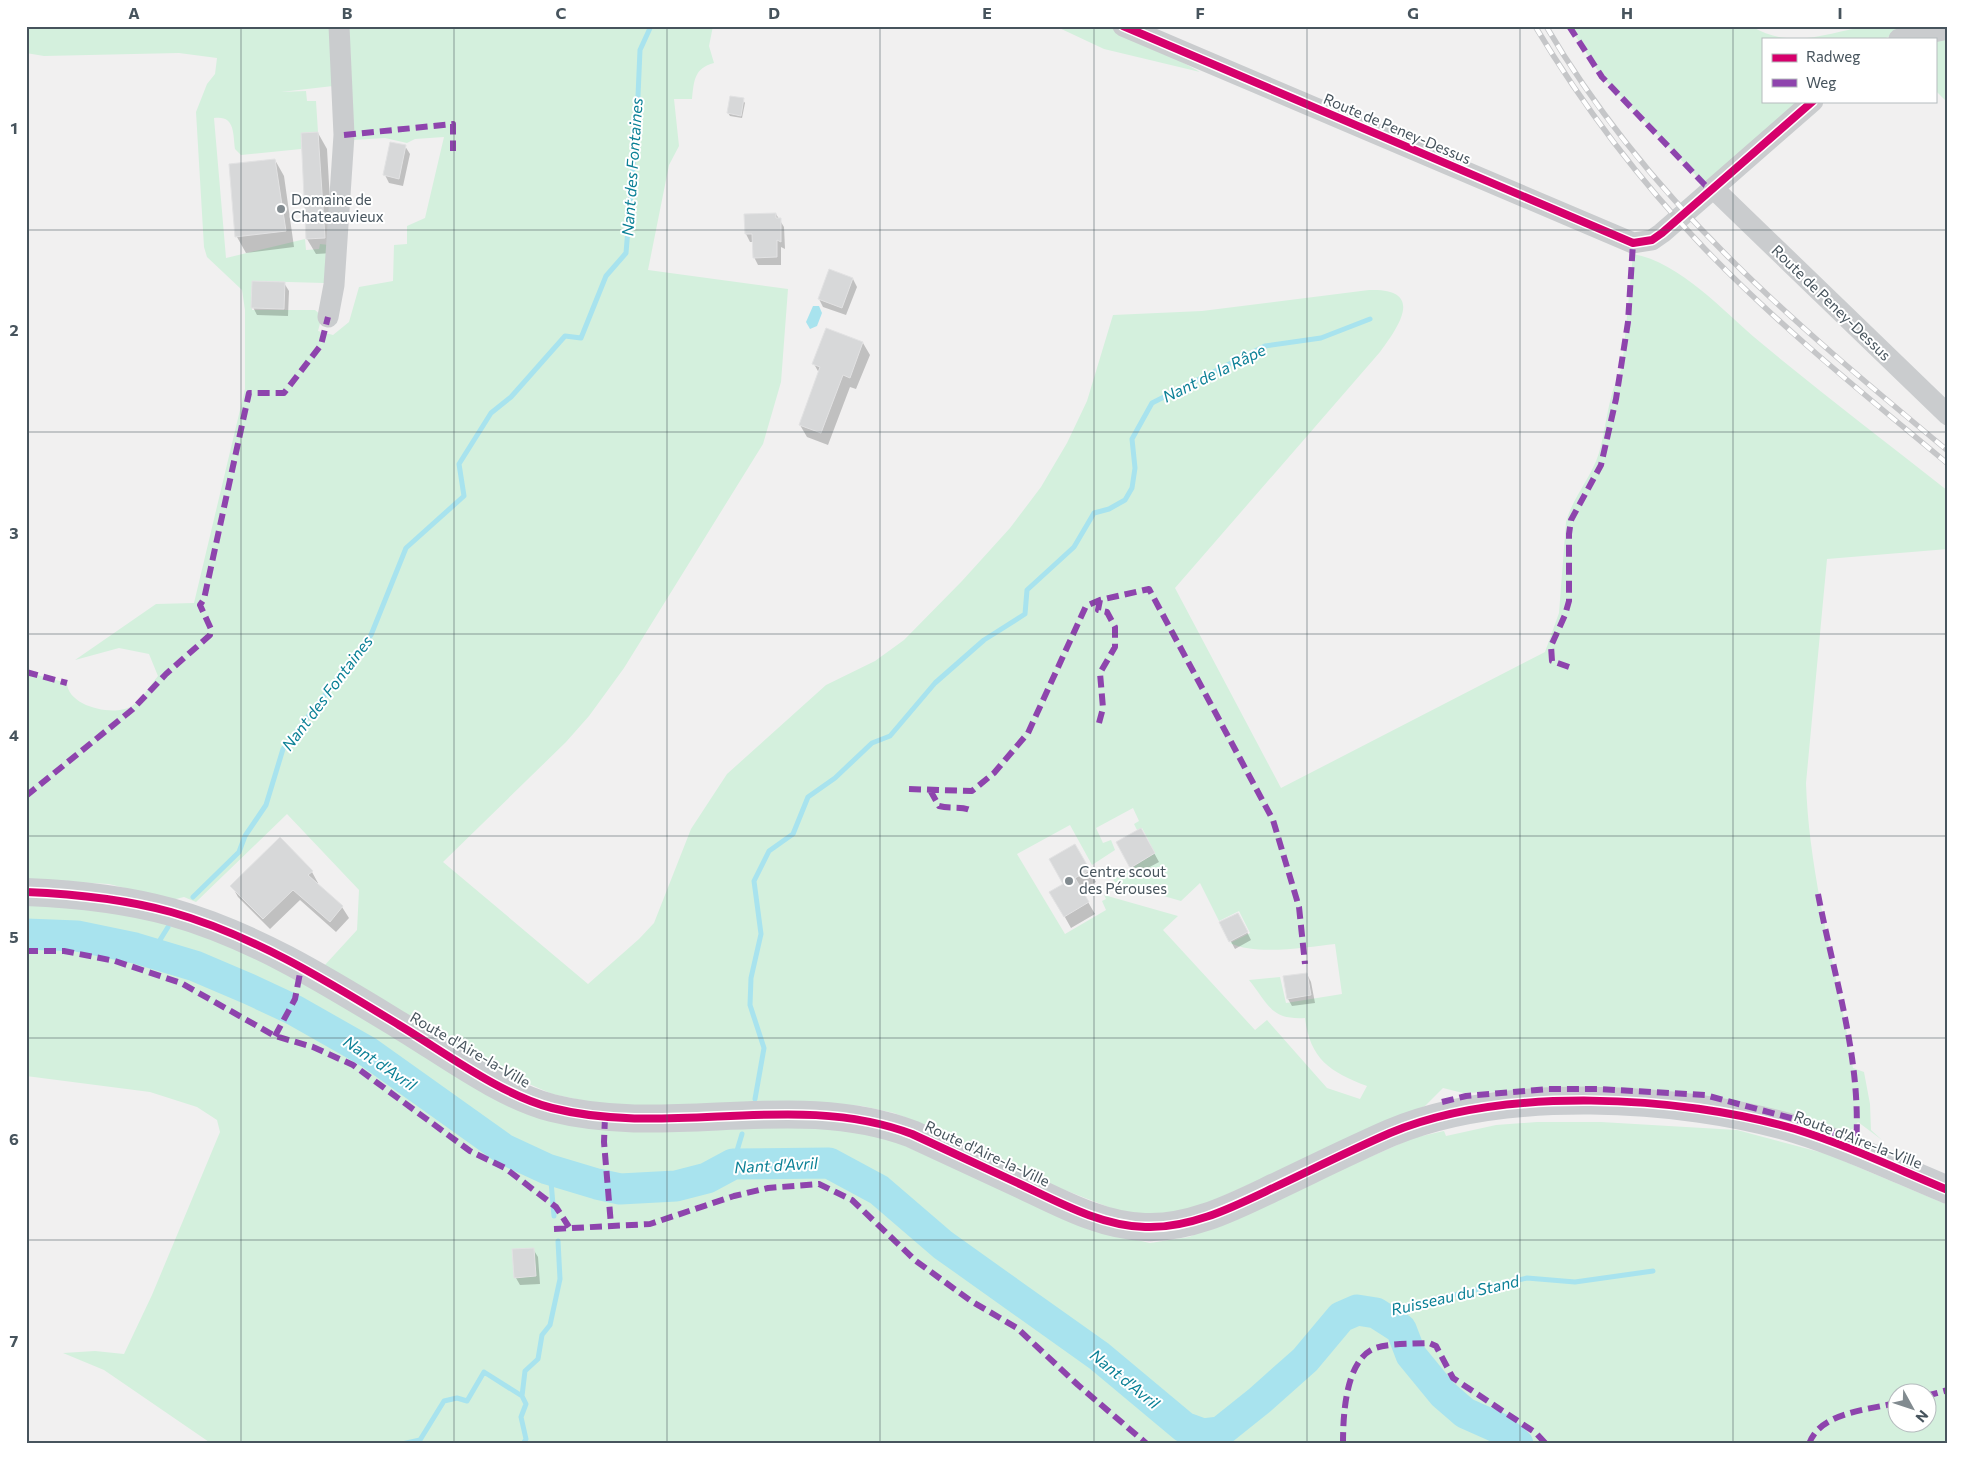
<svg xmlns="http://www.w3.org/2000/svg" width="1974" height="1470" font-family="Commissioner,sans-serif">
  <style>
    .green { fill: #d4f0dd; fill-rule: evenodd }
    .water { fill: #a8e3ee }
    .shadow { fill: #0003 }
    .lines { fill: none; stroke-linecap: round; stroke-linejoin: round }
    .stream { stroke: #a8e3ee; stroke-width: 5 }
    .river { stroke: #a8e3ee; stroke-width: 31 }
    .building { fill: #d7d8d9; stroke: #e2e2e3 }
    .street { stroke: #caccce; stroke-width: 21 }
    .secondary { stroke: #cacdd0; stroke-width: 28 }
    .rail-casing { stroke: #c5c6c8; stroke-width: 5.5 }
    .rail { stroke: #fff; stroke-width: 4; stroke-dasharray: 11; stroke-linecap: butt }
    .quiet { stroke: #8e44ad; stroke-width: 6; stroke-dasharray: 12 6; stroke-linecap: butt }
    .cycleway-casing { stroke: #fff; stroke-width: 11 }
    .cycleway { stroke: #d6006c; stroke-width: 8 }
    .grid { fill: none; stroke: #47545d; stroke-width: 1; stroke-opacity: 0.55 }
    .poi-dot { fill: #828b90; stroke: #fff; stroke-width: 2 }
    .labels { text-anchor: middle; stroke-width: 4; stroke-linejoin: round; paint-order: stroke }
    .street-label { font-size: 15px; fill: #47545d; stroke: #fff }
    .poi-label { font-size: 15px; fill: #47545d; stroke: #fff; text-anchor: start }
    .water-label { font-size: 16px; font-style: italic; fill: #0b8096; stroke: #fff }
    .neatline { fill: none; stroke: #47545d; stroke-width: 2 }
    .grid-label { font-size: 16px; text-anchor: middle; font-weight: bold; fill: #47545d }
  </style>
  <rect width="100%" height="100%" fill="#f1f0f0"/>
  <path class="green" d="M 26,26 L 329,26 L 333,86 L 281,92 L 306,91 L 307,101 L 316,101 L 318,132 L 301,133 L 301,149 L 241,155 L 235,149 C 233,133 235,115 214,118 L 226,258 L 305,239 L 306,250 L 319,249 L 320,244 L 329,245 L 324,283 L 252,281 L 252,310 L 315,310 L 322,316 L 318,331 L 333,335 L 349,322 L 359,287 L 393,281 L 394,245 L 407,244 L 407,226 L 425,218 L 444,137 L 415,139 L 407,143 L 385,138 L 354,140 L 349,26 L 713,26 L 709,46 L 714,63 C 694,68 694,81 692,99 L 674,99 L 679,146 L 669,165 L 648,270 L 788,289 L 781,382 L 763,444 L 624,668 L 589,716 L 566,742 L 443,862 L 588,984 L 639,939 L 654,923 L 691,829 L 727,774 L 826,685 L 875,661 L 904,640 L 962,581 L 1010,528 L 1041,487 L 1067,443 L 1087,401 L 1113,315 L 1202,311 L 1369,290 C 1425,288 1400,325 1380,352 L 1175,588 L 1281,788 L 1545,652 L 1559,613 L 1566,522 C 1573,497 1591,478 1599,453 C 1607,425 1608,394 1622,368 L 1633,254 C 1680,262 1724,312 1760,342 C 1821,393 1885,441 1948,491 L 1948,549 L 1827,559 L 1806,783 C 1809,879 1838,973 1853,1068 L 1864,1072 L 1870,1104 L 1871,1130 L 1882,1140 L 1858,1122 L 1850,1132 L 1840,1135 L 1511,1091 L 1463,1093 L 1443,1088 L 1425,1106 L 1196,1208 L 1158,1216 L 1116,1210 L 1039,1180 L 930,1127 L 894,1113 L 862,1106 L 825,1103 L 610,1106 L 552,1094 L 497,1070 L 324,966 L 357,930 L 359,890 L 287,814 L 196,902 L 184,897 L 172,900 L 109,884 L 26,879 L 26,672 L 67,683 C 68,707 115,717 132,706 C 142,700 150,685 158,676 L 149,654 L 119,648 L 75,660 L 156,604 L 194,603 L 245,389 L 245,310 L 242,290 L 207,257 L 204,247 L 196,112 L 207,84 L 215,74 L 217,58 L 179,53 L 44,56 L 26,53 ZM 1133,808 L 1139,821 L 1134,824 L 1137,830 L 1142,828 L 1155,853 L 1113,880 L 1115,882 L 1181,901 L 1200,883 L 1219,921 L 1239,911 L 1250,933 L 1230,943 C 1257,956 1306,947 1335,944 L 1342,994 L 1286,1003 L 1280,977 L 1249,980 C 1269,1005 1271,1020 1305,1018 C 1310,1059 1330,1072 1367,1086 L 1360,1099 L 1327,1088 L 1267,1020 L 1255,1030 L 1163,930 L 1178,916 L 1104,895 L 1106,899 L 1102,901 L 1106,910 L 1065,934 L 1017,854 L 1070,825 L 1092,865 L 1115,850 L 1111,840 L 1103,843 L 1096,828 Z
    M 1055,26 L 1107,26 L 1159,49 L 1200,72 L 1104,49 Z
    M 1569,26 L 1751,26 C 1792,51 1827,32 1870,26 C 1890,24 1911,26 1931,26 L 1900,32 L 1883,39 L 1763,39 L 1763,101 L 1798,101 L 1705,185 L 1602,77 Z
    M 1948,38 L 1948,103 L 1935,90 L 1935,41 Z
    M 26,903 L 132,914 L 206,936 L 275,967 L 546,1120 L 591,1128 L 787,1126 L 834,1128 L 890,1139 L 1026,1201 L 1110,1234 L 1150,1243 L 1189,1237 L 1413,1138 L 1444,1131 L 1446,1136 L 1496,1125 L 1537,1122 L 1601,1122 L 1737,1130 L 1827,1154 L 1948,1205 L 1948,1444 L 212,1444 L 104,1370 L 63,1353 L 95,1351 L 124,1354 L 152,1295 L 220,1132 L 217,1120 L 197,1107 L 150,1092 L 26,1076 ZM 1896,1392 L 1926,1392 L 1926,1422 L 1896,1422 Z"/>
  <path class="water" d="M 813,306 L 819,306 L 822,313 L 817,326 L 810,329 L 806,322 Z"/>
  <path class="shadow" d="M 743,100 L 745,103 L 742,118 L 730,116 L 728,113 Z
    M 318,133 L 327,149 L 333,253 L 316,254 L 307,239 L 302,134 Z
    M 405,146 L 410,154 L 403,186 L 389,183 L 385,175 Z
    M 275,160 L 284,176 L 294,247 L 246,253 L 237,237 L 230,165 Z
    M 776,214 L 784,227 L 785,249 L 781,247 L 781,265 L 758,265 L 754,257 L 753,242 L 750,242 L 746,234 Z
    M 830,271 L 853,279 L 857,287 L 846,315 L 823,307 L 819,299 Z
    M 284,283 L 289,291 L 288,316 L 257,315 L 253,307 Z
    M 863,343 L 870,355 L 856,389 L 850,387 L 828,445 L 807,437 L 800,425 L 819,373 L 814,364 Z
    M 1141,829 L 1159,862 L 1135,875 L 1117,842 Z
    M 1075,846 L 1096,882 L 1081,890 L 1095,914 L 1071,928 L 1051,892 L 1065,884 Z
    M 312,872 L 318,883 L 317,884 L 342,907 L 349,918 L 336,932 L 300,900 L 270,929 L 238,897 L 232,886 Z
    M 1242,922 L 1251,940 L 1235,949 L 1221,923 Z
    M 1307,974 L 1311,982 L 1315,1003 L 1292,1006 L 1288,999 Z
    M 533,1249 L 538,1257 L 540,1284 L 520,1285 L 516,1278 Z"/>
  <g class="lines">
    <path class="stream" d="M 193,897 L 239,852 L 245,836 L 266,805 L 283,749 L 371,635 L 406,548 L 464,496 L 459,464 L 491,413 L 511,397 L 565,336 L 581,338 L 606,276 L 626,253 L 637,119 L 640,50 L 651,26
      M 152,953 L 168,927
      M 755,1099 L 764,1048 L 750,1005 L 751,978 L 761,934 L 754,881 L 769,851 L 793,834 L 808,797 L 835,778 L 872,743 L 890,736 L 935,683 L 984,640 L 1025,614 L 1027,590 L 1074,547 L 1094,513 L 1109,509 L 1125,500 L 1132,488 L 1135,468 L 1132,439 L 1152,403 L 1265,346 L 1321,338 L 1370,319
      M 733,1164 L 742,1134
      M 550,1170 L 554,1216
      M 1376,1313 L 1527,1278 L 1575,1282 L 1653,1271
      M 402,1444 L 420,1440 L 444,1401 L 457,1398 L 467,1401 L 484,1372 L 522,1396
      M 523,1444 L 526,1439 L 521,1417 L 526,1404 L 522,1396 L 525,1371 L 538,1359 L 542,1335 L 550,1325 L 560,1279 L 558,1241"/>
    <path class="river" d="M 26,934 L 77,936 L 135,948 L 195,966 L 249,989 L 294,1010 L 368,1052 L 504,1149 L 547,1169 L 597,1184 L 620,1189 L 676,1186 L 707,1178 L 733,1164 L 829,1163 L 879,1190 L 943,1245 L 1099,1356 L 1184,1427 L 1203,1434 L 1220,1432 L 1260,1400 L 1305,1360 L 1341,1317 L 1357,1310 L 1376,1313 L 1401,1329 L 1411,1355 L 1443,1394 L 1465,1413 L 1501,1429 L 1518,1444"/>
  </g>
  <path class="building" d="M 730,96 L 744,98 L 741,116 L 727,113 Z
    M 318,132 L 325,238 L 306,239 L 301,133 Z
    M 390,142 L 406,145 L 399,179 L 383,175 Z
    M 275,159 L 286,231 L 235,237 L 229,164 Z
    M 776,213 L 776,218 L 781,218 L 781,242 L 777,240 L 777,257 L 753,258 L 752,234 L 745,234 L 744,214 Z
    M 829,269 L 853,278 L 842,308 L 818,299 Z
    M 252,281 L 285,282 L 284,309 L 251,308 Z
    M 826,328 L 863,342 L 850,378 L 843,375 L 821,433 L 799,425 L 820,367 L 812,364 Z
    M 1141,828 L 1155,853 L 1130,868 L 1116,842 Z
    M 280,837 L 313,871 L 308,875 L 343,906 L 330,922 L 293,890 L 263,919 L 230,886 Z
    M 1075,844 L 1090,870 L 1075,878 L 1089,902 L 1064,917 L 1049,892 L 1063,884 L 1049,859 Z
    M 1238,913 L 1248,932 L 1229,942 L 1219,922 Z
    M 1307,973 L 1311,995 L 1287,999 L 1283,976 Z
    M 534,1248 L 536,1276 L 514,1278 L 512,1249 Z"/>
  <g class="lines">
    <path class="street" d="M 1123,26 L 1633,243 L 1652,240 L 1662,233 L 1813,101
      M 1899,39 L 1948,29
      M 1714,189 L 1948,415
      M 328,317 L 334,285 L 344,135 L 339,26"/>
    <path class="secondary" d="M 26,892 C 75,894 124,899 171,912 C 253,935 327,981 399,1025 C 444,1052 501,1095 552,1108 C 670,1138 796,1090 912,1134 C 949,1151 985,1168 1022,1185 C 1060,1203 1102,1226 1145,1227 C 1191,1229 1235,1206 1275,1187 C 1313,1169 1351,1150 1390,1133 C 1502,1086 1679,1095 1795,1129 C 1847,1145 1897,1169 1948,1190"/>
    <g class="rail-casing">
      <path id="rail" d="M 1535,26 C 1583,106 1640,181 1704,248 C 1780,327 1865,395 1948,464
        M 1546,26 C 1650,203 1793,322 1948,451"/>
    </g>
    <use href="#rail" class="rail"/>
    <path class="quiet" d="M 1569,26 L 1602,77 L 1705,185 L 1714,189
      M 344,135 L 453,124 L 453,151
      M 1569,667 L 1552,661 L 1551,646 L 1565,615 L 1569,601 L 1569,534 L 1571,520 L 1601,465 L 1616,399 L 1628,322 L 1633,243
      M 26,672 L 67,683
      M 1099,723 L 1103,708 L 1100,673 L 1115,647 L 1115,627 L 1107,612 L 1098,610 L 1100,600
      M 909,789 L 972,791 L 994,773 L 1028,733 L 1086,606 L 1100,600 L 1149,589 L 1273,820 L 1299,907 L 1305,964
      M 930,790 L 939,806 C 950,809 961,806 970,810
      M 26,796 L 133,709 L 166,674 L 210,635 L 211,629 L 200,605 L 204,599 L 249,393 L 284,393 L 321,345 L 328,317
      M 1818,894 C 1834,977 1862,1060 1856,1145
      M 26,951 L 64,951 L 115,961 L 181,983 L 275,1036 L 313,1047 L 353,1065 L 470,1151 L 505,1168 L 556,1207 L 569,1227
      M 275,1036 L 295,999 L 301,968
      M 1442,1102 L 1466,1096 L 1548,1089 L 1599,1089 L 1705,1095 L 1802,1121 L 1856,1141
      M 605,1117 L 604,1142 L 611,1225
      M 554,1229 L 650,1224 L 734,1196 L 768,1188 L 819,1184 L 852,1200 L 916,1261 L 971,1301 L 1017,1328 L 1078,1385 L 1147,1444
      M 1926,1396 L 1948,1390
      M 1343,1444 C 1343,1417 1345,1365 1371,1350 C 1383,1343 1414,1344 1429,1343 L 1436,1346 L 1453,1378 L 1536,1433 L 1546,1444
      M 1809,1444 C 1820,1412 1868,1410 1896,1403"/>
    <g class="cycleway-casing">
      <path id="cycleway" d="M 1123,26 L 1633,243 L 1652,240 L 1662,233 L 1813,101
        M 26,892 C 75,894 124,899 171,912 C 253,935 327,981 399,1025 C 444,1052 501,1095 552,1108 C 670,1138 796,1090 912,1134 C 949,1151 985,1168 1022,1185 C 1060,1203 1102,1226 1145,1227 C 1191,1229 1235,1206 1275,1187 C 1313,1169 1351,1150 1390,1133 C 1502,1086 1679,1095 1795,1129 C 1847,1145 1897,1169 1948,1190"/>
    </g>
    <use href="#cycleway" class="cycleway"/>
  </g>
  <path class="grid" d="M 241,26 L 241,1444M 454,26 L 454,1444M 667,26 L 667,1444M 880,26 L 880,1444M 1094,26 L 1094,1444M 1307,26 L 1307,1444M 1520,26 L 1520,1444M 1733,26 L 1733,1444M 26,230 L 1948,230M 26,432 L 1948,432M 26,634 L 1948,634M 26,836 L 1948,836M 26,1038 L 1948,1038M 26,1240 L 1948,1240"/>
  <g class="poi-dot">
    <circle cx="281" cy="209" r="5"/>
    <circle cx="1069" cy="881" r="5"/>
  </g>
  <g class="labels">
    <g class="street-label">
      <text transform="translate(1397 129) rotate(23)" y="5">Route de Peney-Dessus</text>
      <text transform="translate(1831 303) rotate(44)" y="5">Route de Peney-Dessus</text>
      <text transform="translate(470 1050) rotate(30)" y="5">Route d'Aire-la-Ville</text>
      <text transform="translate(1858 1140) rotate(21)" y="5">Route d'Aire-la-Ville</text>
      <text transform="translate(987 1154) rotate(25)" y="5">Route d'Aire-la-Ville</text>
    </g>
    <g class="poi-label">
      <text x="291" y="205">Domaine de<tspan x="291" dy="17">Chateauvieux</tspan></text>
      <text x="1079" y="877">Centre scout<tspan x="1079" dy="17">des Pérouses</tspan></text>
    </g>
    <g class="water-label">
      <text transform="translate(632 167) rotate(-86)" y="6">Nant des Fontaines</text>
      <text transform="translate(1214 373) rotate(-26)" y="6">Nant de la Râpe</text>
      <text transform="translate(327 693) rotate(-53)" y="6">Nant des Fontaines</text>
      <text transform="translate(380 1063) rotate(34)" y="6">Nant d'Avril</text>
      <text transform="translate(776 1165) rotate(-3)" y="6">Nant d'Avril</text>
      <text transform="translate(1455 1295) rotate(-13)" y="6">Ruisseau du Stand</text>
      <text transform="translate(1125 1379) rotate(39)" y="6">Nant d'Avril</text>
    </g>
  </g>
  <rect width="1974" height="1470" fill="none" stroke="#ffffff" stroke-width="55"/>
  <rect x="1762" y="38" width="175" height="65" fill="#ffffff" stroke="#b5bbbe"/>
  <rect x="1772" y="54" width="25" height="8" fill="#d6006c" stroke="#b5bbbe"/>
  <text x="1806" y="62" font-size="15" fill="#47545d">Radweg</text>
  <rect x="1772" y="79" width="25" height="8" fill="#8e44ad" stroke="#b5bbbe"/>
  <text x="1806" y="88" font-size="15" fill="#47545d">Weg</text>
  <g transform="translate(1912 1408) rotate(130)"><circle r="24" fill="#ffffff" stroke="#b5bbbe"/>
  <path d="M0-4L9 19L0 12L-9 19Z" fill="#828b90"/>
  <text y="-8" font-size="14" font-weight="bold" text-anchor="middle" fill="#47545d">N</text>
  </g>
  <rect x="28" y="28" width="1918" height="1414" class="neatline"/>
  <g class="grid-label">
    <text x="134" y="19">A</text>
    <text x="347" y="19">B</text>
    <text x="561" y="19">C</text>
    <text x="774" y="19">D</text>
    <text x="987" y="19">E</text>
    <text x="1200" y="19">F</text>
    <text x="1413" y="19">G</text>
    <text x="1627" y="19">H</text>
    <text x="1840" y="19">I</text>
    <text x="14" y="134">1</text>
    <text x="14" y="336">2</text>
    <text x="14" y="539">3</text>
    <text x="14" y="741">4</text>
    <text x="14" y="943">5</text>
    <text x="14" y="1145">6</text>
    <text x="14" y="1347">7</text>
  </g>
</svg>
